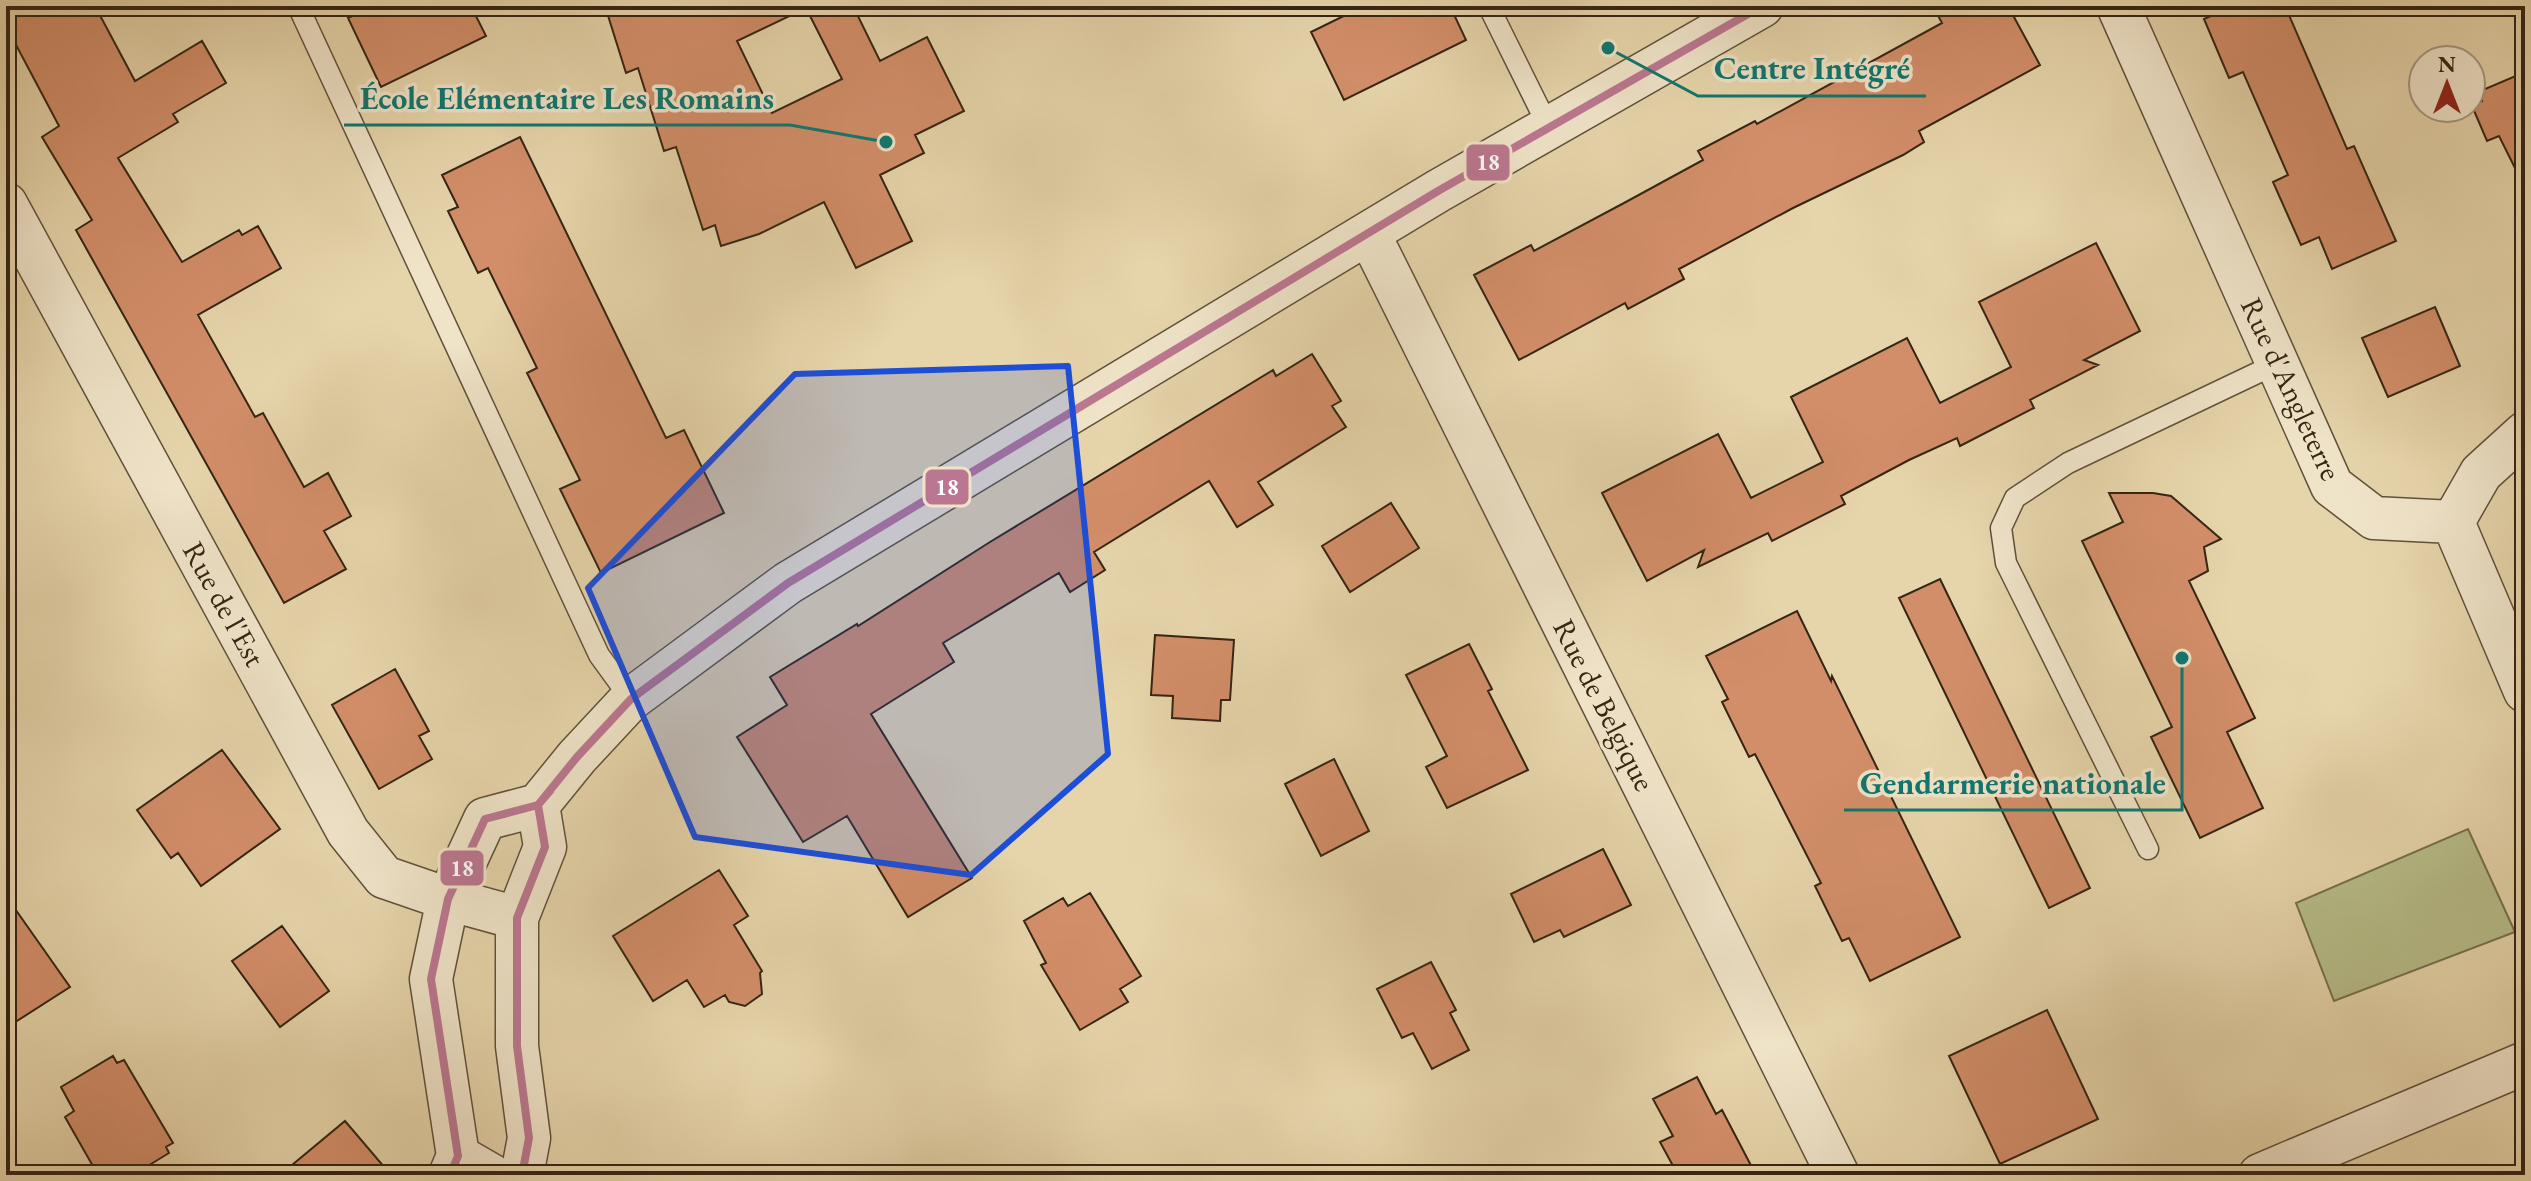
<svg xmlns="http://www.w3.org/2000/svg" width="2531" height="1181" font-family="'EB Garamond',serif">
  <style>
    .green { fill: #b6bc88; stroke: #76704e; stroke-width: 2 }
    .building { fill: #d28e69; stroke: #352514; stroke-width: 2; fill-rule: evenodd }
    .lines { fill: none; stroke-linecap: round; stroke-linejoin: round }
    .service-casing { stroke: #61513a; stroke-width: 23 }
    .minor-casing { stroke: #61513a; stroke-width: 45 }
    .service { stroke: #efe3c8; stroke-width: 20 }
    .minor { stroke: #efe3c8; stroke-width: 42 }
    .bus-1-casing { stroke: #efe3c8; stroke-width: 14 }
    .bus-1 { stroke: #bb7791; stroke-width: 8 }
    .marked { fill: #1d4ed8; fill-opacity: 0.2; stroke: #1d4ed8; stroke-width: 6; stroke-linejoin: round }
    .labels { text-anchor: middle; stroke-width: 7; stroke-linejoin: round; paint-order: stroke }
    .street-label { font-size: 30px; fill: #352514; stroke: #efe3c8 }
    .leader { fill: none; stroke: #0f766e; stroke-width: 3 }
    .callout-dot { fill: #0f766e; stroke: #efe3c8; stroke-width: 3 }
    .callout-label { font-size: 32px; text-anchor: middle; font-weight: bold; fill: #0f766e; stroke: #efe3c8; stroke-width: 7; stroke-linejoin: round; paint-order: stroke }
    .line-badge { stroke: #efe3c8; stroke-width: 3 }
    .badge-label { font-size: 22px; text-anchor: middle; font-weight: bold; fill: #fff }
  </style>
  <rect width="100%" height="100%" fill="#e6d4aa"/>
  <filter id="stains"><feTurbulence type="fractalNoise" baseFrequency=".0025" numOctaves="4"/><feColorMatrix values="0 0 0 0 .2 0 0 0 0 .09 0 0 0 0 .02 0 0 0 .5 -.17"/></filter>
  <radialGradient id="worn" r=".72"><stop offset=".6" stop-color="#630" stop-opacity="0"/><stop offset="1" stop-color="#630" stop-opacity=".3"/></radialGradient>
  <path class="green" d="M 2468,829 L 2515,932 L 2334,1001 L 2296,903 Z"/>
  <path class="building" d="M 6,6 L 95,6 L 135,81 L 202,41 L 226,83 L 173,114 L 178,122 L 118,158 L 182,262 L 239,230 L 242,235 L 258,226 L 281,268 L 198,315 L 255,417 L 263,413 L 304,487 L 328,473 L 351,516 L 324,531 L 346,569 L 284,603 L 76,230 L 92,220 L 42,137 L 59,126 L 6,26 Z
    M 373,6 L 471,6 L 486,36 L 381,87 L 348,18 Z
    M 605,6 L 853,6 L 880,61 L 927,37 L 964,111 L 915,135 L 924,153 L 880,175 L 912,241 L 856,268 L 824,202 L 759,234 L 721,246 L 715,225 L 703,230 L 676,147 L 664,151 L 638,68 L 626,73 ZM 806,8 L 842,79 L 772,113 L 737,41 Z
    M 1364,6 L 1450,6 L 1466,40 L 1344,100 L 1311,32 Z
    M 1933,6 L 2008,6 L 2040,65 L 1919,131 L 1924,142 L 1903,155 L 1793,208 L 1679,269 L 1684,279 L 1628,309 L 1625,303 L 1519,360 L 1474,275 L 1531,245 L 1534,251 L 1624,203 L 1703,160 L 1698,151 L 1755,121 L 1757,124 L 1942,23 Z
    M 2233,6 L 2285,6 L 2347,149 L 2354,146 L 2396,241 L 2332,269 L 2319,237 L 2301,245 L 2273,182 L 2288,175 L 2243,72 L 2229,78 L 2204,19 Z
    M 2525,72 L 2525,188 L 2499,136 L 2487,141 L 2472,106 L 2482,101 L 2478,92 Z
    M 520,137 L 666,438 L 684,430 L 724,513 L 601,573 L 560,489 L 580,480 L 527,373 L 537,368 L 488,268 L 478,273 L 448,211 L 458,207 L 442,175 Z
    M 2096,243 L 2140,331 L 2084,360 L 2098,365 L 2030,400 L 2034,408 L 1960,446 L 1957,438 L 1909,460 L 1841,496 L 1845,504 L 1772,541 L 1768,533 L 1698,567 L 1704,550 L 1647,581 L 1602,493 L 1718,434 L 1751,498 L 1823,462 L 1791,397 L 1907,338 L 1940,403 L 2011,367 L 1979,302 Z
    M 2435,307 L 2460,366 L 2388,397 L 2362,338 Z
    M 1312,354 L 1341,401 L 1332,406 L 1346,427 L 1258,482 L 1273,505 L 1237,527 L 1209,481 L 1094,552 L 1105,570 L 1070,592 L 1059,573 L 943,643 L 954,662 L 871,714 L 972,878 L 908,917 L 847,816 L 803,842 L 737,737 L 787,705 L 770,677 L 857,624 L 858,626 L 990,542 L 1273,370 L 1276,376 Z
    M 2109,493 L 2153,493 L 2171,496 L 2221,539 L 2204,547 L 2208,571 L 2189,581 L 2255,718 L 2227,732 L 2263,808 L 2200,838 L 2151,737 L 2172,727 L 2082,541 L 2123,522 Z
    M 1391,503 L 1419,548 L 1350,592 L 1322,546 Z
    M 1940,579 L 2090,888 L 2049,908 L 1899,598 Z
    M 1797,611 L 1831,681 L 1832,676 L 1960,937 L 1870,981 L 1849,938 L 1842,941 L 1815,886 L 1821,883 L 1755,754 L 1749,757 L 1722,702 L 1728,699 L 1706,656 Z
    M 1155,635 L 1234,640 L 1230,700 L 1221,700 L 1220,721 L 1172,718 L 1173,696 L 1151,695 Z
    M 1469,644 L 1492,689 L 1488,691 L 1528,770 L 1447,808 L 1426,767 L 1447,756 L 1406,675 Z
    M 395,669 L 429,731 L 419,736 L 432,759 L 379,789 L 332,705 Z
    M 222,750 L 280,829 L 201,886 L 178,853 L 171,858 L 137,810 Z
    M 1334,759 L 1369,831 L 1321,856 L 1285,784 Z
    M 1603,849 L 1631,905 L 1564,937 L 1560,930 L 1534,942 L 1511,894 Z
    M 719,870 L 748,916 L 734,925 L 762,971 L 760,973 L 762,994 L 745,1006 L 729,1002 L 725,995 L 704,1007 L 687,980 L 653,1001 L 613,936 Z
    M 1090,893 L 1141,976 L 1120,989 L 1128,1002 L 1080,1030 L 1041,965 L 1046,963 L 1024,921 L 1063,898 L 1068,906 Z
    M 6,896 L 70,987 L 6,1028 Z
    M 282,926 L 329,991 L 280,1027 L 232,961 Z
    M 1431,962 L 1456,1010 L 1450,1013 L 1469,1050 L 1432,1069 L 1413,1033 L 1402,1038 L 1377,989 Z
    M 2047,1010 L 2098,1119 L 2000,1164 L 1949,1056 Z
    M 113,1056 L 117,1063 L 124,1060 L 173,1143 L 166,1147 L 169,1153 L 133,1175 L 98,1175 L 65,1117 L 74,1111 L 61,1087 Z
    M 1697,1077 L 1716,1114 L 1722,1110 L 1756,1175 L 1678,1175 L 1660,1142 L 1673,1136 L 1653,1099 Z
    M 345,1121 L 391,1175 L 280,1175 Z"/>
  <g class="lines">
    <g class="service-casing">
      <path id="service" d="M 298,6 L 599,655 L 631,699
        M 1496,6 L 1490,9 L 1549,128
        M 2148,849 L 2006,563 L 2001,528 L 2015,498 L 2068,463 L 2278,363"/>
    </g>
    <g class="minor-casing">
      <path id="minor" d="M 2118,6 L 2332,486 L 2374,518 L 2453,522 L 2525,691
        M 6,204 L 348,832 L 384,877 L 448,899 L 517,918
        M 1369,234 L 1838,1175
        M 2453,522 L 2481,473 L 2525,433
        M 458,1156 L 491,1175
        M 450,1175 L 458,1156 L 431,979 L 448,899 L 485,819 L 538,805 L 577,757 L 631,699 L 788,583 L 1438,191 L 1762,6
        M 522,1175 L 529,1138 L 517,1046 L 517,918 L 545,847 L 538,805
        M 2260,1175 L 2525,1063"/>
    </g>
    <use href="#service" class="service"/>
    <use href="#minor" class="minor"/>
    <g class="bus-1-casing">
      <path id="bus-1" d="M 450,1175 L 458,1156 L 431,979 L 448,899 L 485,819 L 538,805 L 577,757 L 631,699 L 788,583 L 1438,191 L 1762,6
        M 522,1175 L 529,1138 L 517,1046 L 517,918 L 545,847 L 538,805 L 550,791"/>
    </g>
    <use href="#bus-1" class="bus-1"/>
  </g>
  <path class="marked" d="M 1068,366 L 1108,754 L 971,875 L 695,837 L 588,588 L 795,374 Z"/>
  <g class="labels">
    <g class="street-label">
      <text transform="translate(2291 389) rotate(65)" y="10">Rue d'Angleterre</text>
      <text transform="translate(224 604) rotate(61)" y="10">Rue de l'Est</text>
      <text transform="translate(1604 705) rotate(63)" y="10">Rue de Belgique</text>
    </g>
  </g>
  <path class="leader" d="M1608 48L1698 96H1926M886 142L790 125H344M2182 658L2182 810H1844"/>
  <g class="callout-dot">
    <circle cx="1608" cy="48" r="8"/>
    <circle cx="886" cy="142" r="8"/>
    <circle cx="2182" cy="658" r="8"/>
  </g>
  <g class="callout-label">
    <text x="1812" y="79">Centre Intégré</text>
    <text x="567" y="109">École Elémentaire Les Romains</text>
    <text x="2013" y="794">Gendarmerie nationale</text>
  </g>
  <g class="line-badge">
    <rect x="1465" y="143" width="46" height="39" rx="8" fill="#bb7791"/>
    <rect x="924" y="468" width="46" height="38" rx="8" fill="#bb7791"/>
    <rect x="439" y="849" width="46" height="38" rx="8" fill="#bb7791"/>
  </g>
  <g class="badge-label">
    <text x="1488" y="170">18</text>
    <text x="947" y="495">18</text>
    <text x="462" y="876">18</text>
  </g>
  <rect width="2531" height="1181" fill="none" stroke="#e6d4aa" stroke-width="32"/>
  <rect x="8" y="8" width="2515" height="1165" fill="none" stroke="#352514" stroke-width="4"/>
  <rect x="16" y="16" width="2499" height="1149" fill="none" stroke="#352514" stroke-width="2"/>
  <g transform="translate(2447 84)"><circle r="38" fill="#efe3c8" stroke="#a59780" stroke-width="2"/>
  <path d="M0-6L14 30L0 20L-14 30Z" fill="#8f2418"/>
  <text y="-12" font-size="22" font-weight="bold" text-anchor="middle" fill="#352514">N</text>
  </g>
  <rect width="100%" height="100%" filter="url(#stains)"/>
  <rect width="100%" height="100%" fill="url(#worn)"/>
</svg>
